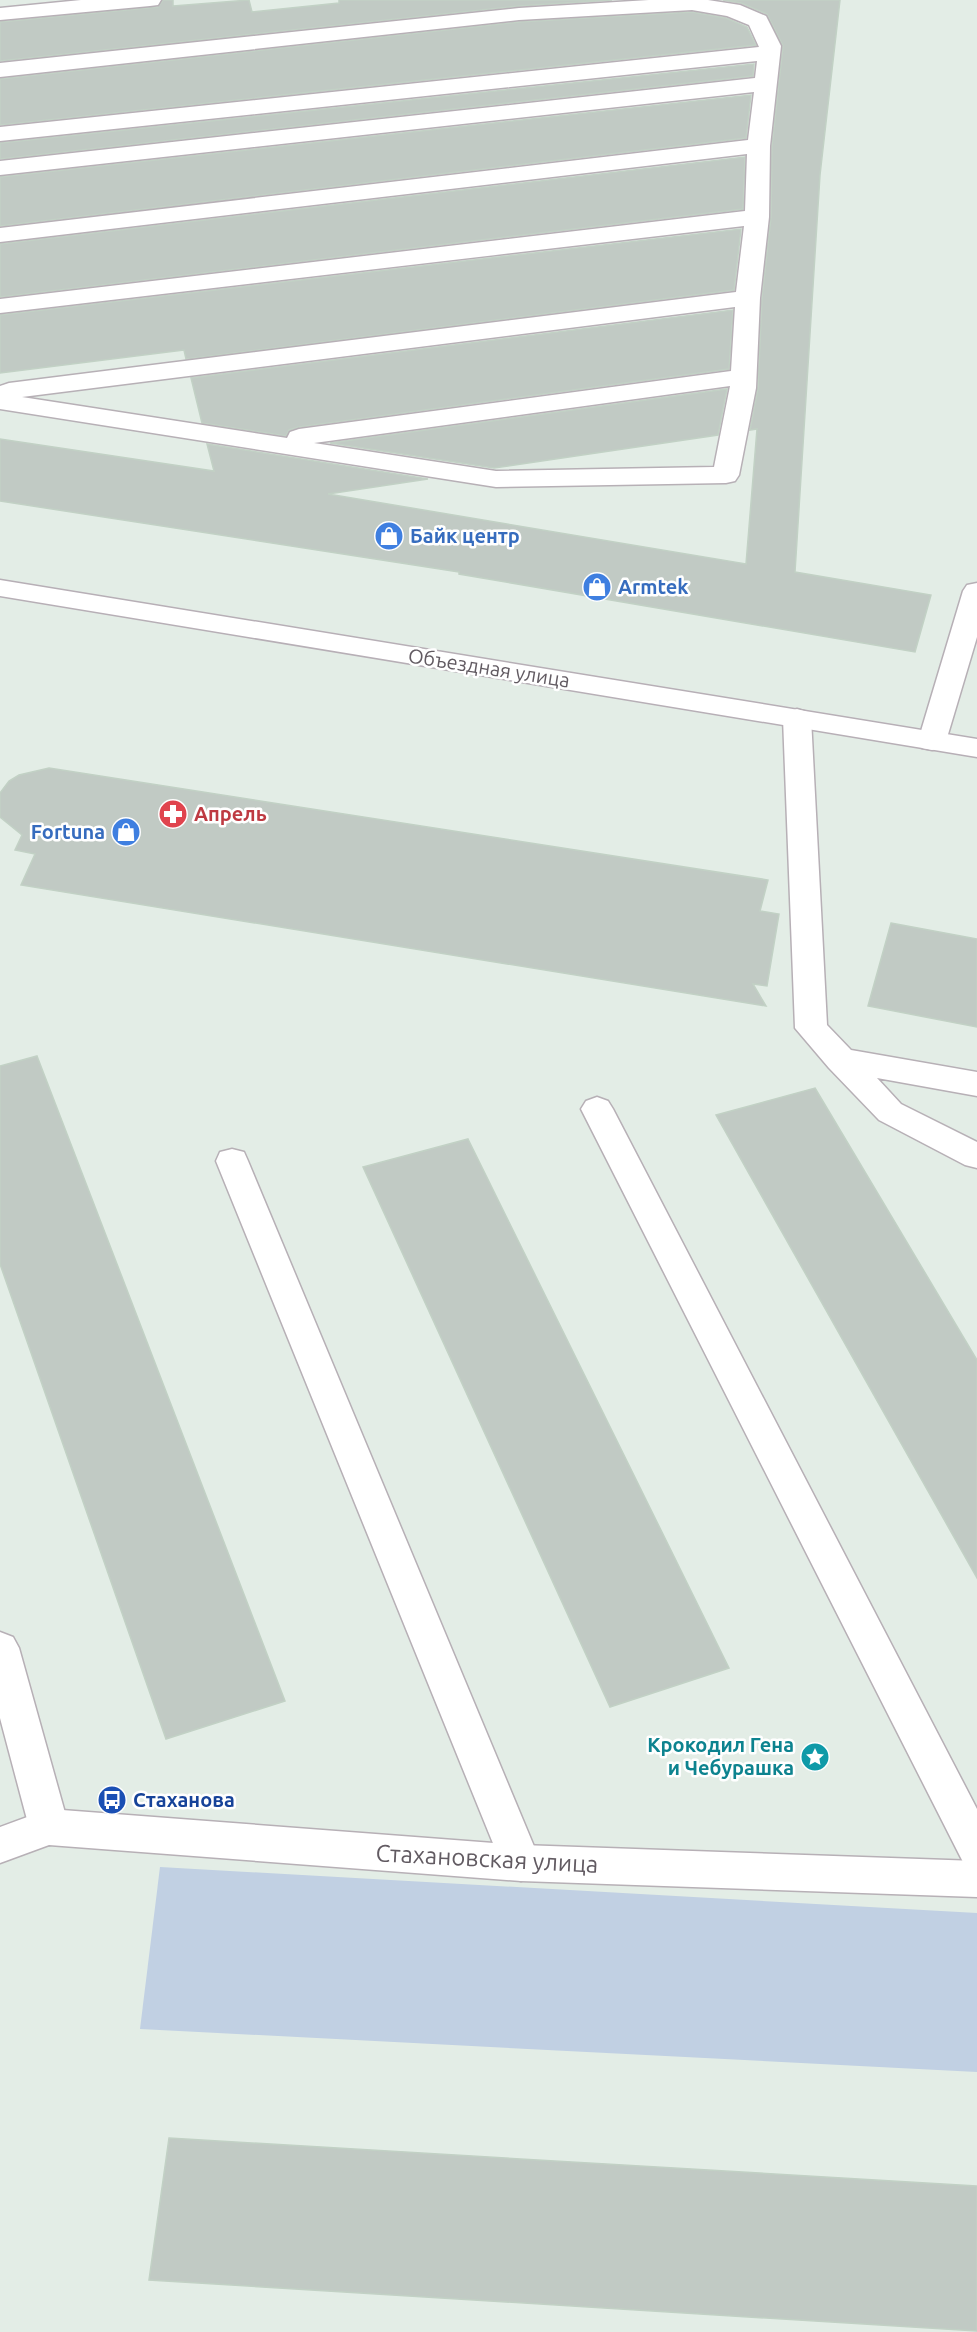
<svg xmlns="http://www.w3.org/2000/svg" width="977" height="2332" font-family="Ubuntu,sans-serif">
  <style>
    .green { fill: #c1d0e3 }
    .building { fill: #c1cac4; stroke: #c2d1c5; stroke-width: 1.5 }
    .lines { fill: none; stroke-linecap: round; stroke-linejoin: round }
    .service-casing { stroke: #b7b0b6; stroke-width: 3 }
    .minor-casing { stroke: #b7b0b6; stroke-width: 3 }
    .secondary-casing { stroke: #b7afb6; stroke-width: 3 }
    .service { fill: #fff; fill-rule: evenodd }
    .minor { fill: #fff; fill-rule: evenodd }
    .secondary { fill: #fff; fill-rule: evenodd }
    .labels { text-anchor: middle; stroke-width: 5; stroke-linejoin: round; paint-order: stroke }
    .shop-label { font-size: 20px; font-weight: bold; fill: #366cbe; stroke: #fff; text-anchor: start }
    .street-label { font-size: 20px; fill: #625b62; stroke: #fff }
    .health-label { font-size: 20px; font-weight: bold; fill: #be3a42; stroke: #fff; text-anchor: start }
    .culture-label { font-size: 20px; font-weight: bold; fill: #0d838f; stroke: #fff; text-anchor: end }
    .transit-label { font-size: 20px; font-weight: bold; fill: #164399; stroke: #fff; text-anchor: start }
    .near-street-label { font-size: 24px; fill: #625b62; stroke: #fff }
  </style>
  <rect width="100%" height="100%" fill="#e3ede6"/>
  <path class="green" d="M 160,1867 L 977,1913 L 977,2072 L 140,2029 Z"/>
  <path class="building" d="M 163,0 L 173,0 L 173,6 L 249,0 L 252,12 L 339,3 L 339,0 L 612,0 L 519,6 L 0,61 L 0,22 L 158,7 Z
    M 723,0 L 840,0 L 820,175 L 795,572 L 931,595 L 915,652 L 459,574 L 459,572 L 0,501 L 0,439 L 214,471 L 207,444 L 428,479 L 328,494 L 746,564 L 757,429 L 750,430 L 758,388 L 762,298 L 771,217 L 772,146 L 783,46 L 767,14 L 741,3 Z
    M 692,12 L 726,18 L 747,27 L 756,45 L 0,125 L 0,79 L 519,22 Z
    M 754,64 L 753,76 L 0,159 L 0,143 Z
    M 751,95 L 746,138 L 0,226 L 0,177 Z
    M 745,157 L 743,209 L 0,297 L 0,244 Z
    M 741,229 L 734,290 L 186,359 L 184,350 L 0,373 L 0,315 Z
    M 733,310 L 729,369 L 299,427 L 289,430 L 286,436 L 202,423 L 191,378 Z
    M 727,389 L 718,435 L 494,468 L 330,443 Z
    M 49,768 L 768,880 L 760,911 L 779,914 L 767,986 L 753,984 L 766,1006 L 21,885 L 35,854 L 15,850 L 22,835 L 0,817 L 0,793 L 9,781 L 19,775 Z
    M 891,923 L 977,939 L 977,1027 L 868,1006 Z
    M 37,1056 L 285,1701 L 166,1739 L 0,1264 L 0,1066 Z
    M 815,1088 L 977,1360 L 977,1578 L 716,1115 Z
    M 468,1139 L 729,1668 L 610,1707 L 363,1167 Z
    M 169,2138 L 977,2186 L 977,2331 L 149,2280 Z"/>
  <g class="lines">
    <g class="service-casing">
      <path id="service" d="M 81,0 L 161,0 L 158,5 L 150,6 L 0,20 L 0,8 Z
        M 649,0 L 708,0 L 740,5 L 766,16 L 781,46 L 770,146 L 769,217 L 760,298 L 756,388 L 739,475 L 735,481 L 726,483 L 496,487 L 0,409 L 0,386 L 9,383 L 736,292 L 744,226 L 0,313 L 0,299 L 745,211 L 747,154 L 0,242 L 0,228 L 748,140 L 754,92 L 0,175 L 0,161 L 755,78 L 757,61 L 0,141 L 0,127 L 759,47 L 749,25 L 727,16 L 692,10 L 519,20 L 0,77 L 0,63 L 519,8 ZM 735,307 L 731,371 L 299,429 L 290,432 L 287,438 L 22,397 ZM 730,386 L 714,467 L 496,471 L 314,443 Z
        M 797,709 L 807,712 L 811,718 L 827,1025 L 851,1050 L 977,1072 L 977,1096 L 877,1078 L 901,1104 L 977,1142 L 977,1168 L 965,1165 L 879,1120 L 829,1068 L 795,1028 L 783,718 L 787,712 Z
        M 597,1097 L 608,1101 L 613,1109 L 977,1809 L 977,1867 L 963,1862 L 581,1109 L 586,1101 Z
        M 232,1149 L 244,1152 L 248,1161 L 541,1863 L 535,1876 L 521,1881 L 507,1876 L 501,1863 L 216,1161 L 220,1152 Z
        M 0,1632 L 13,1637 L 19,1648 L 69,1827 L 63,1839 L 49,1845 L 35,1839 L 29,1827 L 0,1718 Z"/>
    </g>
    <g class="minor-casing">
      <path id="minor" d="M 977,583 L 977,637 L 946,741 L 942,748 L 932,750 L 922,748 L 918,741 L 963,591 L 967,585 Z
        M 49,1809 L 521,1845 L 977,1861 L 977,1897 L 521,1881 L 49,1845 L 0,1863 L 0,1827 Z"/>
    </g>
    <g class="secondary-casing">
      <path id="secondary" d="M 0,580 L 977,739 L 977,757 L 0,596 Z"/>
    </g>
    <use href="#service" class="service"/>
    <use href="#minor" class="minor"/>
    <use href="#secondary" class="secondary"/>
  </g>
  <defs>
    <g id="shop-disc" transform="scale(1.5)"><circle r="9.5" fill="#3f7fe0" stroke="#fff"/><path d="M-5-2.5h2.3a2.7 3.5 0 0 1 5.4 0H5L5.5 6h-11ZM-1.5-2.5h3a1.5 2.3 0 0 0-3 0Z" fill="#fff"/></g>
    <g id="pharmacy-disc" transform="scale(1.5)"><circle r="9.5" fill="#e0444e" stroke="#fff"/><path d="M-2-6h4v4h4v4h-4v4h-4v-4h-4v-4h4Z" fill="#fff"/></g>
    <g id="sight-disc" transform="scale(1.5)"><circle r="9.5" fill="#0f9aa8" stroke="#fff"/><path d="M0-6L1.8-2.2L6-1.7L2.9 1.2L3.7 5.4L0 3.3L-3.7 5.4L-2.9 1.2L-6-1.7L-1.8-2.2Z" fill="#fff"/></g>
    <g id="bus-disc" transform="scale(1.5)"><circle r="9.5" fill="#1a4fb4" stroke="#fff"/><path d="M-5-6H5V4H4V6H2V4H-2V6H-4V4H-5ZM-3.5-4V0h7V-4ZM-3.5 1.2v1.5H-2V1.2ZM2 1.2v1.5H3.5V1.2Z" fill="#fff"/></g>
  </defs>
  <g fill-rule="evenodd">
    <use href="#shop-disc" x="389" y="536"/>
    <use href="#shop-disc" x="597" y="587"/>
    <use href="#pharmacy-disc" x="173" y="814"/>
    <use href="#shop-disc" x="126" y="832"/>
    <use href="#sight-disc" x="815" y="1757"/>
    <use href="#bus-disc" x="112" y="1800"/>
  </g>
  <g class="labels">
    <g class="shop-label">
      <text x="410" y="543">Байк центр</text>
      <text x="618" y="594">Armtek</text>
      <text x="105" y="839" text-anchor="end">Fortuna</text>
    </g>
    <g class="street-label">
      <text transform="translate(489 668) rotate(9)" y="7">Объездная улица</text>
    </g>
    <g class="health-label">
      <text x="194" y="821">Апрель</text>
    </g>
    <g class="culture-label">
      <text x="794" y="1752">Крокодил Гена<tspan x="794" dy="23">и Чебурашка</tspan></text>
    </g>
    <g class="transit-label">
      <text x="133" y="1807">Стаханова</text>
    </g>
    <g class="near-street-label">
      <text transform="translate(487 1859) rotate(3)" y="8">Стахановская улица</text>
    </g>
  </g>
</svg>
